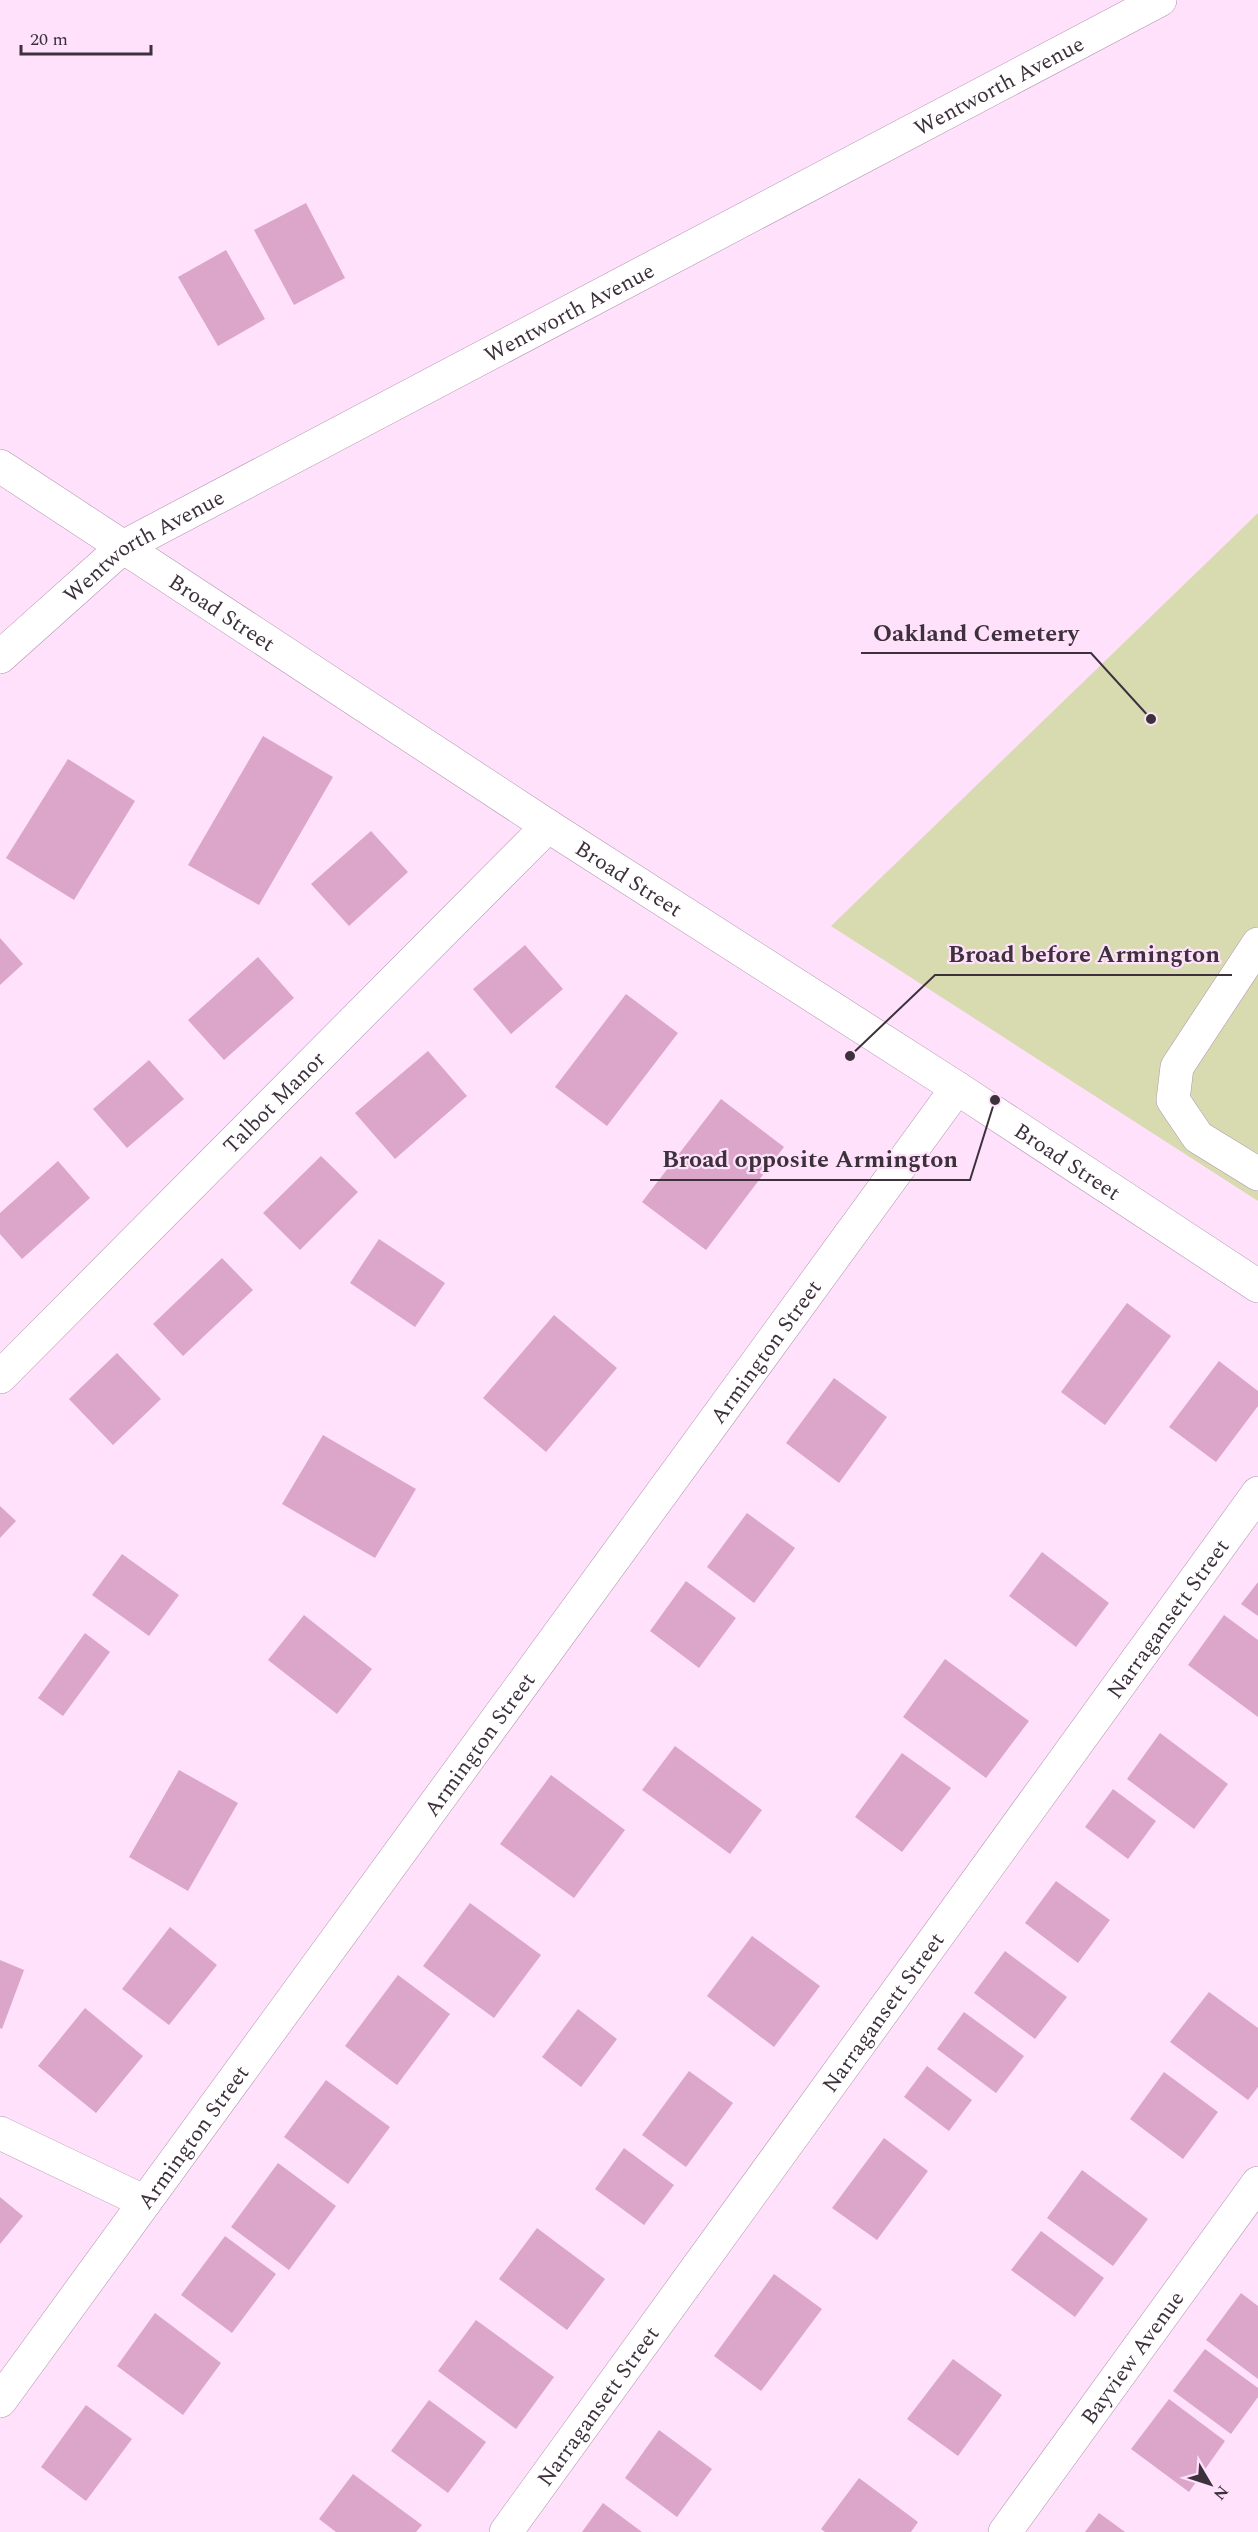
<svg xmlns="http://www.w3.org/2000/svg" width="1258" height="2532" font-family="Spectral,serif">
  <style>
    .green { fill: #d8dab0 }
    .building { fill: #dba6c9 }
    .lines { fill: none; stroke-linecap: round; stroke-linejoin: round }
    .minor-casing { stroke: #af93ac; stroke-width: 34 }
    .major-casing { stroke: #af93ac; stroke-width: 34 }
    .minor { stroke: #fff; stroke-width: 33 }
    .major { stroke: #fff; stroke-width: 33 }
    .labels { text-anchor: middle; stroke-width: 4.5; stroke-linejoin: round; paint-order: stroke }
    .street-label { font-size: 22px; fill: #3d313c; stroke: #ffe1fc }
    .leader { fill: none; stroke: #3d313c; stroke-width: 2 }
    .callout-dot { fill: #3d313c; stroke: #ffe1fc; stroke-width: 2 }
    .callout-label { font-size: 24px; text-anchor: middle; font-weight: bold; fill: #3d313c; stroke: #ffe1fc; stroke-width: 4.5; stroke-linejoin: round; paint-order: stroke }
  </style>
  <rect width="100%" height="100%" fill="#ffe1fc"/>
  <path class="green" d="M 1258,513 L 1258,1201 L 831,926 Z"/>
  <path class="building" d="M 306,203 L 345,278 L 294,305 L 254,230 Z
    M 226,250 L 265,319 L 218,346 L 178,277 Z
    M 263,736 L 333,777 L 259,905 L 188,865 Z
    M 68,759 L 135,801 L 74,900 L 6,858 Z
    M 371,831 L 408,872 L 349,926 L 311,884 Z
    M 0,938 L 23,964 L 0,985 Z
    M 525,945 L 563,989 L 511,1034 L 473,989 Z
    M 258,957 L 294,998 L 224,1060 L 188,1020 Z
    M 626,994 L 678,1033 L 607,1126 L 555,1087 Z
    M 428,1051 L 467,1096 L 395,1159 L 355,1113 Z
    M 149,1060 L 184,1099 L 127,1148 L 93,1109 Z
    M 721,1099 L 784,1147 L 706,1250 L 642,1202 Z
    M 321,1156 L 358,1192 L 300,1250 L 263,1213 Z
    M 58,1161 L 90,1198 L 22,1259 L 0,1234 L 0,1213 Z
    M 379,1239 L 445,1283 L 415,1327 L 350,1283 Z
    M 222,1258 L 253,1290 L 183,1356 L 153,1324 Z
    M 1127,1303 L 1171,1336 L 1105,1425 L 1061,1392 Z
    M 554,1315 L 617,1368 L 546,1452 L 483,1398 Z
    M 117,1353 L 161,1399 L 113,1445 L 69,1399 Z
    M 1219,1361 L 1258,1391 L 1258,1406 L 1216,1462 L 1169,1427 Z
    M 834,1378 L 887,1417 L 839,1483 L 786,1443 Z
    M 323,1435 L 416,1489 L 375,1558 L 282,1504 Z
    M 0,1506 L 16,1521 L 0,1538 Z
    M 747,1513 L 795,1548 L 754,1603 L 707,1567 Z
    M 1042,1552 L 1109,1603 L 1076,1647 L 1009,1596 Z
    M 122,1554 L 179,1595 L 149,1636 L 92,1595 Z
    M 686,1581 L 736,1618 L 699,1668 L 650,1631 Z
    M 1258,1582 L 1258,1616 L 1241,1604 Z
    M 304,1615 L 372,1669 L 337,1714 L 268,1660 Z
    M 1224,1615 L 1258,1640 L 1258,1717 L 1188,1665 Z
    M 85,1633 L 110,1652 L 63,1716 L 38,1698 Z
    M 945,1659 L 1029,1721 L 986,1778 L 903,1717 Z
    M 1160,1733 L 1228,1784 L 1194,1829 L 1127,1779 Z
    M 675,1746 L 762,1810 L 730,1854 L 642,1790 Z
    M 902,1753 L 951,1788 L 902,1852 L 855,1817 Z
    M 179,1770 L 238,1803 L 188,1891 L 129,1857 Z
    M 551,1775 L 625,1830 L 574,1898 L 500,1844 Z
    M 1113,1789 L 1156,1821 L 1128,1859 L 1085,1827 Z
    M 1056,1881 L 1110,1920 L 1078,1963 L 1025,1923 Z
    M 470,1903 L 541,1955 L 494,2018 L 423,1966 Z
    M 170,1927 L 217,1965 L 169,2025 L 122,1989 Z
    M 752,1936 L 820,1986 L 774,2047 L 707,1996 Z
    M 1005,1951 L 1067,1997 L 1035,2039 L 974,1993 Z
    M 0,1960 L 24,1970 L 2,2029 L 0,2028 Z
    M 398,1975 L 450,2014 L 397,2085 L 345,2046 Z
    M 1209,1992 L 1258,2028 L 1258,2087 L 1248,2100 L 1170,2042 Z
    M 85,2008 L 143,2056 L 96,2113 L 38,2066 Z
    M 578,2009 L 617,2039 L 581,2087 L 542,2057 Z
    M 964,2012 L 1024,2056 L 996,2093 L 937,2049 Z
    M 927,2066 L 972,2100 L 949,2131 L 904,2097 Z
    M 689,2071 L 733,2103 L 686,2167 L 642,2135 Z
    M 1164,2072 L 1218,2112 L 1183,2159 L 1130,2119 Z
    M 326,2080 L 390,2127 L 348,2184 L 284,2137 Z
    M 884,2138 L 928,2171 L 877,2240 L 832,2208 Z
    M 624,2148 L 674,2185 L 644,2225 L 595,2189 Z
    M 278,2163 L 336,2206 L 289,2270 L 231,2227 Z
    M 1082,2170 L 1148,2219 L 1113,2266 L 1047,2218 Z
    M 0,2197 L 23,2216 L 0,2244 Z
    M 537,2228 L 605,2279 L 567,2330 L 499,2279 Z
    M 1041,2231 L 1104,2278 L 1075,2317 L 1011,2270 Z
    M 225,2236 L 276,2274 L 232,2333 L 181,2295 Z
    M 774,2274 L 822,2309 L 761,2391 L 714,2356 Z
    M 1241,2293 L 1258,2306 L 1258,2379 L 1206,2340 Z
    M 155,2313 L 221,2363 L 183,2415 L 117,2366 Z
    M 476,2320 L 554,2377 L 516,2429 L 438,2371 Z
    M 1205,2349 L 1258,2388 L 1258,2397 L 1231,2434 L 1173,2391 Z
    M 953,2359 L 1002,2395 L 958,2456 L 907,2419 Z
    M 1169,2399 L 1225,2441 L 1189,2492 L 1131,2449 Z
    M 429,2400 L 486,2442 L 448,2493 L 391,2451 Z
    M 86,2405 L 132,2439 L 86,2501 L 41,2467 Z
    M 659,2430 L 712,2469 L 677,2517 L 625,2478 Z
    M 353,2474 L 422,2525 L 416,2532 L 336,2532 L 319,2519 Z
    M 859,2478 L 918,2522 L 911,2532 L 825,2532 L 821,2529 Z
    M 603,2503 L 642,2532 L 582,2532 Z
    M 1099,2513 L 1125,2532 L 1085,2532 Z"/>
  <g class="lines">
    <g class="minor-casing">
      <g id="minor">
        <path id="s1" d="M 0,657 L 123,547 L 1160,0"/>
        <path d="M 1258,944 L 1177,1067 L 1173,1100 L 1198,1137 L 1258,1174"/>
        <path id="s2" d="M 0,1377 L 548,826"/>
        <path d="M 0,2133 L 145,2202"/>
        <path id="s3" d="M 0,2401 L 957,1088"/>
        <path id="s4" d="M 506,2532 L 1258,1493"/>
        <path id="s5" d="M 1005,2532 L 1258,2183"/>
      </g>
    </g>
    <g class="major-casing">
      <g id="major">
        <path id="s6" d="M 0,466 L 548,826 L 957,1088 L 1258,1286"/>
      </g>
    </g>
    <use href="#minor" class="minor"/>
    <use href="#major" class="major"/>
  </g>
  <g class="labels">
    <g class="street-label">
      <text dy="8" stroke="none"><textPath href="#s1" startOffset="1155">Wentworth Avenue</textPath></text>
      <text dy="8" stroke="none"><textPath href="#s1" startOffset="669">Wentworth Avenue</textPath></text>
      <text dy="8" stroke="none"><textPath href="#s1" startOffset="183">Wentworth Avenue</textPath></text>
      <text dy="8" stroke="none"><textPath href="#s6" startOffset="266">Broad Street</textPath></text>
      <text dy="8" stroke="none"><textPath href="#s6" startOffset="752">Broad Street</textPath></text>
      <text dy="8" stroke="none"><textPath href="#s2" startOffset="388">Talbot Manor</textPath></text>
      <text dy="8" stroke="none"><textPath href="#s6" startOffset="1274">Broad Street</textPath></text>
      <text dy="8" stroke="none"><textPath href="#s3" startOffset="1299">Armington Street</textPath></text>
      <text dy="8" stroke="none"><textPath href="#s4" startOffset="1128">Narragansett Street</textPath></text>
      <text dy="8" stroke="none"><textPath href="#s3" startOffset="813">Armington Street</textPath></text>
      <text dy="8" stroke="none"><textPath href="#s4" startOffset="642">Narragansett Street</textPath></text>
      <text dy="8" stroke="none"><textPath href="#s3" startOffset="327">Armington Street</textPath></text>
      <text dy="8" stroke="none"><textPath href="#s5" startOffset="216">Bayview Avenue</textPath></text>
      <text dy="8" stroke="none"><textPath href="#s4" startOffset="156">Narragansett Street</textPath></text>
    </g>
  </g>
  <path class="leader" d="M1151 719L1091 653H861M850 1056L935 975H1232M995 1100L970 1180H650"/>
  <g class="callout-dot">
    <circle cx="1151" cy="719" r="6"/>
    <circle cx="850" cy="1056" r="6"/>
    <circle cx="995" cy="1100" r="6"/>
  </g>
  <g class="callout-label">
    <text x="976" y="641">Oakland Cemetery</text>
    <text x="1084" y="962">Broad before Armington</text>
    <text x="810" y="1167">Broad opposite Armington</text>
  </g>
  <g transform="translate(1210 2484) rotate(129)" stroke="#ffe1fc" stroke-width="4.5" paint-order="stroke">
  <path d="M0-4.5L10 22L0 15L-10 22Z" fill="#3d313c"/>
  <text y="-9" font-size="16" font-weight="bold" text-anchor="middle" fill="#3d313c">N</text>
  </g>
  <path d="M21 45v9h130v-9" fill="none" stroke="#3d313c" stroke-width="3"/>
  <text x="30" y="45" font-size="18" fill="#3d313c" stroke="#ffe1fc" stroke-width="4.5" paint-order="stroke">20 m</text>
</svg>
